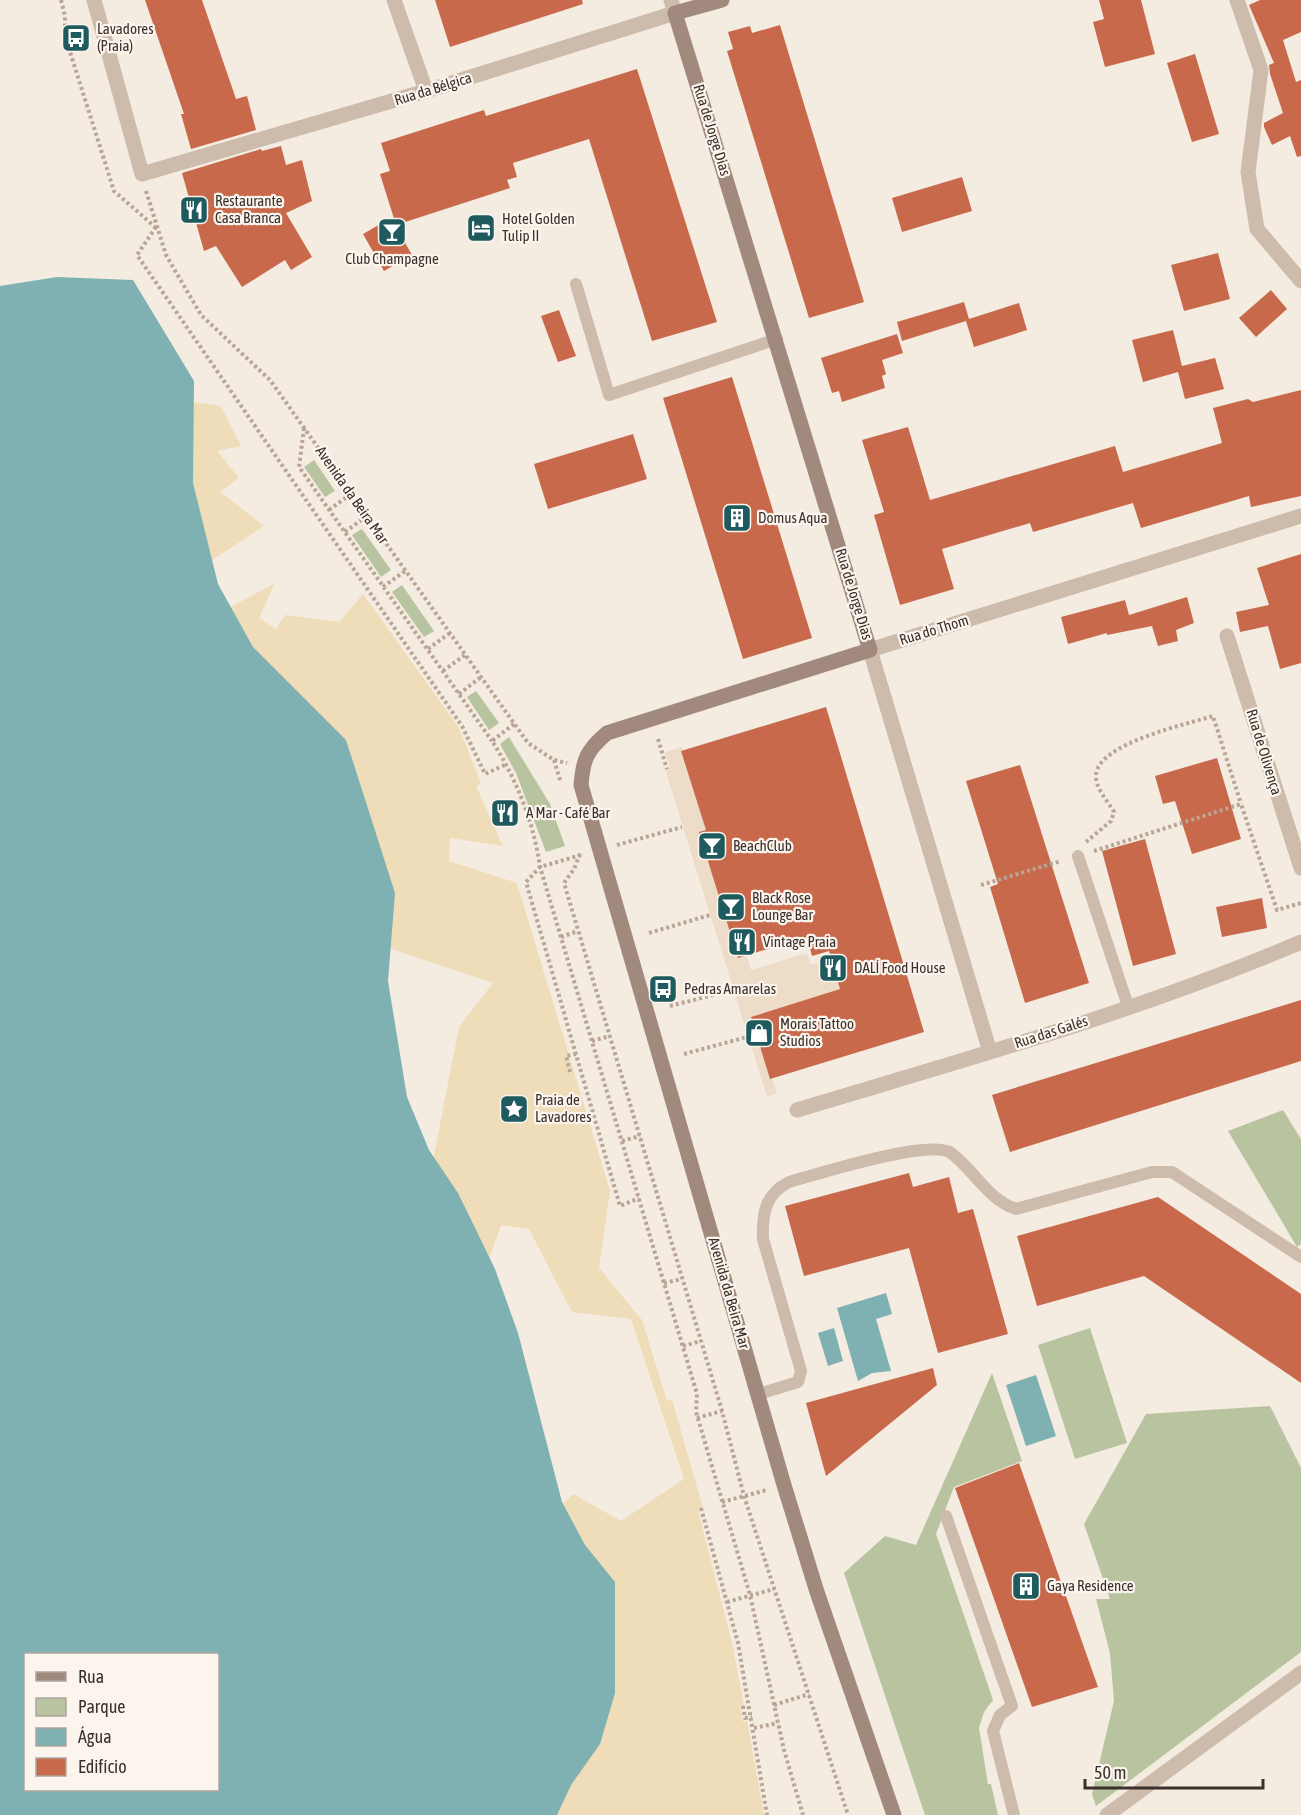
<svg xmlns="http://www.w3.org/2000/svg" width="1301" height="1815" font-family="'Asap Condensed',sans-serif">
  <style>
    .green { fill: #b8c4a0 }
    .sand { fill: #efdcb8 }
    .plaza { fill: #ecdcc8 }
    .water { fill: #7fb0b2; fill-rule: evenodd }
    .building { fill: #c8694b }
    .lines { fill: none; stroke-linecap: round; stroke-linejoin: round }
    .path { stroke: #b9a596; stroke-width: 4; stroke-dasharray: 3 3; stroke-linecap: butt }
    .service { stroke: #cdbbac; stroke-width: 12 }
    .minor { stroke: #cdbbac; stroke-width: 15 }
    .secondary { stroke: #a18a7d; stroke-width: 15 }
    .labels { text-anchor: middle; stroke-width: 4.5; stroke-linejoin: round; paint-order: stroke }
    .poi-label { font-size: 15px; fill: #3b302b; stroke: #fbf5ee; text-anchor: start }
    .street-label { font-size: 15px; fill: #3b302b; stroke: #fbf5ee }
  </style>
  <rect width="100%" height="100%" fill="#f4ebe1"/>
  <path class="green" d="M 314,460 L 335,491 L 325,497 L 304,467 Z
    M 362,529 L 391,570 L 381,577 L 352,535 Z
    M 402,585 L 434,631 L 424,637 L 392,592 Z
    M 476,691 L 499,723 L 489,730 L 467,697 Z
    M 509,737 L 550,804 L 565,846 L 546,852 L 516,773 L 500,744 Z
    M 1283,1110 L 1301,1139 L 1301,1244 L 1297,1247 L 1228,1131 Z
    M 1090,1328 L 1127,1443 L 1075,1459 L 1038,1345 Z
    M 992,1373 L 1022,1461 L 954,1487 L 936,1534 L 993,1700 L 984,1712 L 979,1728 L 988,1784 L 991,1784 L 998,1815 L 925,1815 L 844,1573 L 885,1536 L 916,1545 Z
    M 1270,1406 L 1301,1468 L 1301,1652 L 1096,1806 L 1092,1794 L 1114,1701 L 1110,1653 L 1096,1599 L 1110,1599 L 1084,1524 L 1146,1414 Z"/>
  <path class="sand" d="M 172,399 L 221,406 L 241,446 L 217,451 L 239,478 L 220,492 L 264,526 L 208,563 L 227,609 L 275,583 L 259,618 L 276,629 L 285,615 L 339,622 L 363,594 L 459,728 L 481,783 L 476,786 L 503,846 L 450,838 L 449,861 L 517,883 L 610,1191 L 599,1268 L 642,1320 L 667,1401 L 672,1400 L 703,1508 L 698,1510 L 733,1647 L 744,1706 L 740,1707 L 743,1722 L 747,1721 L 764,1815 L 541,1815 L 539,1761 L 498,1714 L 528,1671 L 534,1608 L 492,1571 L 573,1494 L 621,1521 L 684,1479 L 631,1319 L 572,1312 L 529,1229 L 501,1225 L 466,1323 L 419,1232 L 459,1027 L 493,983 L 296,917 L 148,501 Z"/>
  <path class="plaza" d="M 682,747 L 751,970 L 807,953 L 811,965 L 830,959 L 840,989 L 751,1017 L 777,1093 L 767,1097 L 665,769 L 670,767 L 665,752 Z"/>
  <path class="water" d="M 57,277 L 133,280 L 194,381 L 193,483 L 218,584 L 253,647 L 346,740 L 395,893 L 388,981 L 407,1097 L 429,1150 L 458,1193 L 495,1269 L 518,1333 L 562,1502 L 585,1545 L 615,1582 L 615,1693 L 600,1744 L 571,1785 L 557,1815 L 0,1815 L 0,286 ZM 26,1654 L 218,1654 L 218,1790 L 26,1790 Z
    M 886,1293 L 892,1314 L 876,1319 L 891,1371 L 872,1373 L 858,1381 L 837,1308 Z
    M 834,1328 L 843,1361 L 828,1366 L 818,1333 Z
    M 1036,1375 L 1056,1436 L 1026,1446 L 1006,1385 Z"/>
  <path class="building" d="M 145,0 L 202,0 L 236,99 L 247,96 L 256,130 L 191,149 L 181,114 L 184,114 Z
    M 435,0 L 582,0 L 583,4 L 450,47 Z
    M 1099,0 L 1141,0 L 1155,54 L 1105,67 L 1093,22 L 1104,19 Z
    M 1260,0 L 1301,0 L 1301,32 L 1283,40 L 1296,82 L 1301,80 L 1301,156 L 1297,157 L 1290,136 L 1272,145 L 1264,127 L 1264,123 L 1283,113 L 1270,74 L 1269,65 L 1274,63 L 1249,5 Z
    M 780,25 L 864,302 L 809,318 L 727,51 L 733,49 L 728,32 L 750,26 L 752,33 Z
    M 1195,54 L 1219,134 L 1192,142 L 1167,63 Z
    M 637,69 L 717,322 L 652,341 L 589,139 L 513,163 L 517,177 L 507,180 L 510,188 L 396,225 L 380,174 L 390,171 L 381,143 L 484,110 L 486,116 Z
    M 281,146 L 286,165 L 302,160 L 312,201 L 286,213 L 312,257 L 291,270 L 285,260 L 242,287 L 216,246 L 204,251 L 182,173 L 261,149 L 262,151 Z
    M 962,177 L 972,211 L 902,232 L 892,198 Z
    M 391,218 L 412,255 L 384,271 L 363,234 Z
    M 1218,253 L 1230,299 L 1184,311 L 1171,265 Z
    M 1271,290 L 1287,309 L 1256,337 L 1239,318 Z
    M 964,302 L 969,319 L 1019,303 L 1027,330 L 974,347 L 966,321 L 902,341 L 897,322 Z
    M 559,310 L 576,356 L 558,362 L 541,316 Z
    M 1173,330 L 1182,366 L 1215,358 L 1224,389 L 1185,399 L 1178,372 L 1143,382 L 1132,340 Z
    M 897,334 L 903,353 L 882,360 L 886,374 L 882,376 L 885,388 L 842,402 L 839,391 L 832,393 L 821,358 Z
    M 732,377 L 812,638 L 743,659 L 663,398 Z
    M 1301,390 L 1301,496 L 1251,507 L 1249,496 L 1141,528 L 1133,503 L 1033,532 L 1030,523 L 942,549 L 954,589 L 900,605 L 874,515 L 884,512 L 862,440 L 908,427 L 930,500 L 1115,446 L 1123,472 L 1222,443 L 1213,408 L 1248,399 L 1253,402 Z
    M 633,434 L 647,479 L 548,509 L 534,464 Z
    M 1301,554 L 1301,663 L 1280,669 L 1268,626 L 1240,632 L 1236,612 L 1269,605 L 1257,568 Z
    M 1187,597 L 1194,623 L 1176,630 L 1178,641 L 1158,646 L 1152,626 L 1107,635 L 1107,633 L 1068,644 L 1061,617 L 1125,600 L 1129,615 Z
    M 826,707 L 924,1032 L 770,1079 L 751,1017 L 840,989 L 834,969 L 829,951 L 812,956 L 807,937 L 738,958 L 699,832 L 706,830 L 681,751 Z
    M 1217,758 L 1241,839 L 1192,854 L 1175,801 L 1163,804 L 1155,776 Z
    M 1020,765 L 1089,983 L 1025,1003 L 990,887 L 998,884 L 966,781 Z
    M 1145,839 L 1176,954 L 1133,966 L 1102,851 Z
    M 1262,898 L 1267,928 L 1222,937 L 1216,907 Z
    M 1301,1000 L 1301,1061 L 1010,1152 L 992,1095 Z
    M 909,1173 L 913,1187 L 949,1177 L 958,1213 L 973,1209 L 1008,1334 L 938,1353 L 909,1248 L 804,1276 L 785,1206 Z
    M 1158,1197 L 1301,1294 L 1301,1383 L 1144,1276 L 1037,1306 L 1017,1236 Z
    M 933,1368 L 937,1385 L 826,1476 L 806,1403 Z
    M 1019,1463 L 1098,1687 L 1032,1707 L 955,1488 Z"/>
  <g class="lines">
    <path class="path" d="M 61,0 L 65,16 L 65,36 L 114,191 L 155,227
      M 146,191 L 166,255 L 201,315 L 270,380 L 528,743 L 554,760 L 567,763
      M 156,227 L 137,255 L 462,726 L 485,774 L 507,764
      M 304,428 L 299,467 L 492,741
      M 329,510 L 351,494
      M 345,532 L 367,516
      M 383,587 L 405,571
      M 428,649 L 450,633
      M 443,671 L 465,655
      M 459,694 L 481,677
      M 514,724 L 492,741 C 516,778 534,823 540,867 L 697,1394 L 696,1412 L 750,1595 L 784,1750 L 803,1815
      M 658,739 L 667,769
      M 554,760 L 561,783
      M 1086,842 L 1111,821 L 1114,812 C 1108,801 1095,788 1096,775 C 1098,743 1188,724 1213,716 L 1241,804
      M 617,845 L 682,827
      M 1094,851 L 1241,804 L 1277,910 L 1301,903
      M 580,854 L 574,869 L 564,883 L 722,1411 L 744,1496 L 848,1815
      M 581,855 L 540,867 L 526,882 L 620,1206 L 639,1198
      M 981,885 L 1061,861
      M 649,933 L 710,915
      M 561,937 L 578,931
      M 670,1006 L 733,990
      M 592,1041 L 610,1036
      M 684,1054 L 747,1037
      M 570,1072 L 566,1056 L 576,1054
      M 622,1141 L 640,1136
      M 664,1283 L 682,1279
      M 683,1346 L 701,1341
      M 697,1418 L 722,1411
      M 722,1502 L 767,1490
      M 701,1508 L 738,1643 L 767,1815
      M 727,1602 L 774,1589
      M 774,1705 L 809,1694
      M 743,1706 L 745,1718 L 752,1717
      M 754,1728 L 778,1723"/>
    <path class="service" d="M 576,284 L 609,395 L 777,339
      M 1078,856 L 1128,1006
      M 759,1394 L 798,1382 L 801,1371 L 763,1239 C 762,1214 765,1194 789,1182 C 818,1174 930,1138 951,1153 C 974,1170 988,1200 1016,1209 L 1152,1172 L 1172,1172 L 1301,1257
      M 946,1516 L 1012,1706 L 1000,1715 L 993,1731 L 1014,1815"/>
    <path class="minor" d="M 94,0 L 142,174 L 426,91 L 675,13 L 671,0
      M 394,0 L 426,91
      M 1237,0 L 1261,70 L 1248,172 L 1257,229 L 1301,281
      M 1227,636 L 1301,868
      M 990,1052 L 870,650 L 1301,516
      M 797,1110 C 966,1059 1138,1012 1301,942
      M 1107,1815 L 1301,1673"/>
    <path class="secondary" d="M 722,0 L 675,13 L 870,650 L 607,733 C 587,750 583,759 581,785 L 784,1485 L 817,1592 L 894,1815"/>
  </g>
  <defs>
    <g id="bus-square" transform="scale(1.5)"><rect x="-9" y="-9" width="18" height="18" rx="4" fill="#1f5a5e" stroke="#fbf5ee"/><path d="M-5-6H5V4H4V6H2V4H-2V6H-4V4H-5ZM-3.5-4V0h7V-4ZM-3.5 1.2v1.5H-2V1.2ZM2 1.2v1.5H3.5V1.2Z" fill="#fff"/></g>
    <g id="restaurant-square" transform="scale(1.5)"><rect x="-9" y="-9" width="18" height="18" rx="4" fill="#1f5a5e" stroke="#fbf5ee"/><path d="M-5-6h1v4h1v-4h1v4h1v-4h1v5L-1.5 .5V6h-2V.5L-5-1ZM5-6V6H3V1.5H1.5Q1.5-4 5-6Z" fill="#fff"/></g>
    <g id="hotel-square" transform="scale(1.5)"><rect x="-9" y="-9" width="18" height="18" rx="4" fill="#1f5a5e" stroke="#fbf5ee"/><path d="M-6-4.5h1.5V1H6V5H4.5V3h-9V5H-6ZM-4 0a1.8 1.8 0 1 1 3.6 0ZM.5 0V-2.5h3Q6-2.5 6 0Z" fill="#fff"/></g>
    <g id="bar-square" transform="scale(1.5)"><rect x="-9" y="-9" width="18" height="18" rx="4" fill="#1f5a5e" stroke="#fbf5ee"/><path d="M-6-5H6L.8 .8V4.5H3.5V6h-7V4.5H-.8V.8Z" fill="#fff"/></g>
    <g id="building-square" transform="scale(1.5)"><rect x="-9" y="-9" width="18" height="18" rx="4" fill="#1f5a5e" stroke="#fbf5ee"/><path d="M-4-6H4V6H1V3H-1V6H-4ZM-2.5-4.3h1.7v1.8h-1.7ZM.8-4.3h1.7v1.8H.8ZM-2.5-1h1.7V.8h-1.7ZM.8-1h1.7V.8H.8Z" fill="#fff"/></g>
    <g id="shop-square" transform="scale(1.5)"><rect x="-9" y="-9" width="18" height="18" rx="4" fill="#1f5a5e" stroke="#fbf5ee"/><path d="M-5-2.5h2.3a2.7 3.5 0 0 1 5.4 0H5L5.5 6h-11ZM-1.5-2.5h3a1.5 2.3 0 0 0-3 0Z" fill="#fff"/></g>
    <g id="sight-square" transform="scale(1.5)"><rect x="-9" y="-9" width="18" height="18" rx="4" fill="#1f5a5e" stroke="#fbf5ee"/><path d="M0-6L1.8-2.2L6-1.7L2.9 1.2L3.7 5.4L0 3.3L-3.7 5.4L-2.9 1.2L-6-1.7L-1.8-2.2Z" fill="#fff"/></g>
  </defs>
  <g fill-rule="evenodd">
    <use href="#bus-square" x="76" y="38"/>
    <use href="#restaurant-square" x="194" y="210"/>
    <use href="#hotel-square" x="481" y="228"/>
    <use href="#bar-square" x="392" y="232"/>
    <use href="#building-square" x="737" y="518"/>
    <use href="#restaurant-square" x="505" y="813"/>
    <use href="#bar-square" x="712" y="846"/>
    <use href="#bar-square" x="731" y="907"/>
    <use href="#restaurant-square" x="742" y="942"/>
    <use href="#restaurant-square" x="833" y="968"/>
    <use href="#bus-square" x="663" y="989"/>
    <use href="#shop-square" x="759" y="1033"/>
    <use href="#sight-square" x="514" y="1109"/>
    <use href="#building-square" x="1026" y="1586"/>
  </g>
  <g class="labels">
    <g class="poi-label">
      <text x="97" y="34">Lavadores<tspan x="97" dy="17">(Praia)</tspan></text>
      <text x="215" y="206">Restaurante<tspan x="215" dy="17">Casa Branca</tspan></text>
      <text x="502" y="224">Hotel Golden<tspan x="502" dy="17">Tulip II</tspan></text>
      <text x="392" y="264" text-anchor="middle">Club Champagne</text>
      <text x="758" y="523">Domus Aqua</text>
      <text x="526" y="818">A Mar - Café Bar</text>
      <text x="733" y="851">BeachClub</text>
      <text x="752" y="903">Black Rose<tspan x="752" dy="17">Lounge Bar</tspan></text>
      <text x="763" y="947">Vintage Praia</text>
      <text x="854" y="973">DALÍ Food House</text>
      <text x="684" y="994">Pedras Amarelas</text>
      <text x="780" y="1029">Morais Tattoo<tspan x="780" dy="17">Studios</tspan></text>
      <text x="535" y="1105">Praia de<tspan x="535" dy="17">Lavadores</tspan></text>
      <text x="1047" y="1591">Gaya Residence</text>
    </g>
    <g class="street-label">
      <text transform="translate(433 89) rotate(-17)" y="5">Rua da Bélgica</text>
      <text transform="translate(712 130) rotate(73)" y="5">Rua de Jorge Dias</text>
      <text transform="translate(352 495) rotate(55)" y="5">Avenida da Beira Mar</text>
      <text transform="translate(854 594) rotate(73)" y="5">Rua de Jorge Dias</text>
      <text transform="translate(934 630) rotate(-17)" y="5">Rua do Thom</text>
      <text transform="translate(1264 752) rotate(73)" y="5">Rua de Olivença</text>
      <text transform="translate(1051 1032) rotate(-18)" y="5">Rua das Galés</text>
      <text transform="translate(729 1293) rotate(74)" y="5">Avenida da Beira Mar</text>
    </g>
  </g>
  <rect x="24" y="1653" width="195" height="138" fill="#fbf5ee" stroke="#aea6a0" stroke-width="1.5"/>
  <rect x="36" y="1672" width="30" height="9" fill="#a18a7d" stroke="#aea6a0" stroke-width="1.5"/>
  <text x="78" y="1683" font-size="18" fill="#3b302b">Rua</text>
  <rect x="36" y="1698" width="30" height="18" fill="#b8c4a0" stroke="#aea6a0" stroke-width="1.5"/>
  <text x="78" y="1713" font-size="18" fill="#3b302b">Parque</text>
  <rect x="36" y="1728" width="30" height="18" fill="#7fb0b2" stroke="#aea6a0" stroke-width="1.5"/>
  <text x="78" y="1743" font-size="18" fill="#3b302b">Água</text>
  <rect x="36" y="1758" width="30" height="18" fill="#c8694b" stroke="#aea6a0" stroke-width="1.5"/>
  <text x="78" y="1773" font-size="18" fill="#3b302b">Edifício</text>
  <path d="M1085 1779v9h178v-9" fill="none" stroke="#3b302b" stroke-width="3"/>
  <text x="1094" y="1779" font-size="18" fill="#3b302b" stroke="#fbf5ee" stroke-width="4.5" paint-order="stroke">50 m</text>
</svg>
